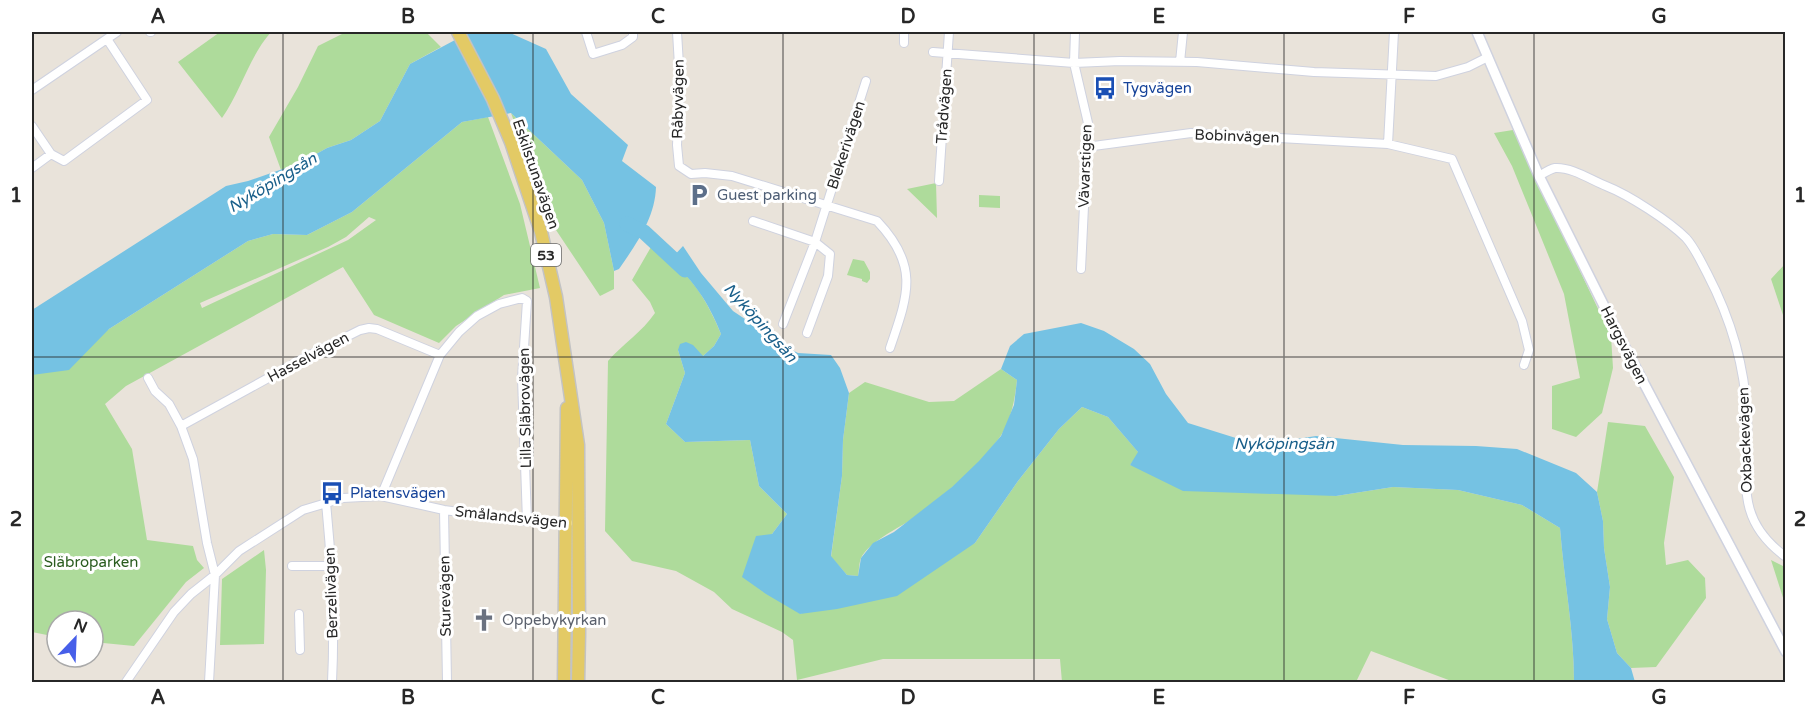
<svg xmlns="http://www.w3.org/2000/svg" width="1817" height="714" font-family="'Varela Round',sans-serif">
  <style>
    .green { fill: #aedb9b; fill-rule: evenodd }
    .water { fill: #75c2e3 }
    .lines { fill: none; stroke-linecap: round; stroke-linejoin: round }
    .river { stroke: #75c2e3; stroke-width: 15 }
    .minor-casing { stroke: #cfd2df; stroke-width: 10 }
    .tertiary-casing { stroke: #cfd2df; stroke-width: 12 }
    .primary-casing { stroke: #c3c3c3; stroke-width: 15 }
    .minor { stroke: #fff; stroke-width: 8 }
    .tertiary { stroke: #fff; stroke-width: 9 }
    .primary { stroke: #e3ca65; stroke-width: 12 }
    .grid { fill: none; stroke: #272727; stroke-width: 1.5; stroke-opacity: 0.55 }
    .labels { text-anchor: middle; stroke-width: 6; stroke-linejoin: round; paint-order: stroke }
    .shield { fill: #fff; stroke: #686868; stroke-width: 1.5 }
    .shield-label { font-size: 14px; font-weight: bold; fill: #272727 }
    .transit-label { font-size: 15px; fill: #164399; stroke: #fff; text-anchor: start }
    .street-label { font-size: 15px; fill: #272727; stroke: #fff }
    .service-label { font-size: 15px; fill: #4e5e75; stroke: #fff; text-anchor: start }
    .park-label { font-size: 15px; fill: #2a5c1f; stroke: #fff }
    .worship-label { font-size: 15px; fill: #5b616d; stroke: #fff; text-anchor: start }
    .water-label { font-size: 16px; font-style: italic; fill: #195f8a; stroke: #fff }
    .neatline { fill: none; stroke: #272727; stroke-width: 2 }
    .grid-label { font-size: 20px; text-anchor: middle; font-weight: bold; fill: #272727 }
  </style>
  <rect width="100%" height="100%" fill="#e9e3da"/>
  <path class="green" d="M 220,32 L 271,32 C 249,57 241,91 222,118 L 178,62 Z
    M 346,32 L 426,32 L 441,47 L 410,64 L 380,121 L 351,140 L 327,148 L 300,163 L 281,170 L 269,137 L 298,87 L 318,46 Z
    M 511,113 L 582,180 L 604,223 L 614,271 L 614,289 L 600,296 L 550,221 Z
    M 488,117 L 520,204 L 540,288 L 504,295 L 456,326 L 439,343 L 374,315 L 343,267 L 126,386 L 105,404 L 132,449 L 147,540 L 193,546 L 197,560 L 204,568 L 186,582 L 134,646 L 93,642 L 93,621 L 57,621 L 57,637 L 32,632 L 32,373 L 109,329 L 248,241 L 273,234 L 307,235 L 352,212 L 462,122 ZM 369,217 L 376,220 L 348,240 L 202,308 L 200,303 L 328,247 L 346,237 Z
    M 1513,130 L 1611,336 L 1613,368 L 1602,413 L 1576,437 L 1552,429 L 1552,386 L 1580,378 L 1564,294 L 1512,166 L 1494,133 Z
    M 936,183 L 937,218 L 907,189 Z
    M 979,195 L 1000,196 L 1000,208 L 979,207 Z
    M 651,247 C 687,269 705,295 721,334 L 714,346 L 702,357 L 678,350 L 685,373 L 666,424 L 685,442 L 750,440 L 759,486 L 787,514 L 772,534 L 800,614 L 975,543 L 1018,481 L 1059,429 L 1082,407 L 1108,417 L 1139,453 L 1130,465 L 1336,496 L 1393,487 L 1458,490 L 1522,505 L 1560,528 C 1564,580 1574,631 1574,682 L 1454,682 L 1371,651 L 1356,682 L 1062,682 L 1060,659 L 883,659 L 797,680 L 793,640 L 782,632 L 732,609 L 714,592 L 676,571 L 632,561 L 605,531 L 608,361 C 623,344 642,332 655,313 L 650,302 L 632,280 Z
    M 853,259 L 864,261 L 870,272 L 870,279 L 867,283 L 862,281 L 862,279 L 847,275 Z
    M 1785,264 L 1785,321 L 1771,279 Z
    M 1001,369 L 1017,380 C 1015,399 1011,421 1000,437 C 977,469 943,496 912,519 C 897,529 869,542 861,558 C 859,563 859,571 858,576 L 847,575 L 831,557 L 842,476 L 843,440 L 849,393 L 865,382 L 929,402 L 954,401 Z
    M 1608,422 L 1645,426 L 1674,477 L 1664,543 L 1666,565 L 1688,560 L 1705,578 L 1706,598 L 1656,667 L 1631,668 L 1617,653 L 1607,619 L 1610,587 L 1604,548 L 1603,521 L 1597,492 Z
    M 264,550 L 266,570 L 264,644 L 220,645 L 222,579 Z
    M 1771,560 L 1785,567 L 1785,604 Z"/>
  <path class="water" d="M 470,32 L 508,32 L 546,49 L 571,94 L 628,145 L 622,161 L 656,187 C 655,218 637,243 619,269 L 614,271 L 604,223 L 582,180 L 511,113 L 462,122 L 352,212 L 307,235 L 273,234 L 248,241 L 109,329 L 69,370 L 32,375 L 32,310 L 226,186 L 248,181 L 300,163 L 327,148 L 351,140 L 380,121 L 410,64 Z
    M 683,246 L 701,273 L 733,311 L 748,321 L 761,334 L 798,353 L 831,355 L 840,368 L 849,393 L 843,440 L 842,476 L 831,556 L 847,575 L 858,576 L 861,558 L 873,543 L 894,532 L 952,487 L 979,461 L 1001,436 L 1014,405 L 1017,380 L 1001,369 L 1010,346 L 1024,334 L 1081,323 L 1104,331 L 1134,349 L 1150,364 L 1166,394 L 1188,423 L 1239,439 L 1290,440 L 1316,436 L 1403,445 L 1476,446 L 1517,449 L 1576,473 L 1597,492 L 1603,521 L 1604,548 L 1610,587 L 1607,619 L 1617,653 L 1631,668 L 1635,682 L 1574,682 C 1574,631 1564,580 1560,528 L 1522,505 L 1458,490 L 1393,487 L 1336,496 L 1183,491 L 1130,465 L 1138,452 L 1108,417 L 1082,407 L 1059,429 L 1018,481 L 975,543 L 897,596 L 837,609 L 800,614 L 766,594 L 742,577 L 756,536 L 772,534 L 787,514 L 759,486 L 750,440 L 685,442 L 666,424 L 685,373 L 678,350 L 680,344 L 686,342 L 693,345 L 703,356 L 714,346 L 721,334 C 708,301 695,284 671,259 Z"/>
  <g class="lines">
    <path class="river" d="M 627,224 L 644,232 L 685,270"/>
    <g class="minor-casing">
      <path id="minor" d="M 150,32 L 151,32
        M 586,32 L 593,54 L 622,45 L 633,37 L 633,32
        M 677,32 L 680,82 L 677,145 L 679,166 L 691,174 L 705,173 L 732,176 L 877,221 C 920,266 908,295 890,348
        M 1075,32 L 1074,63 L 1088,123 L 1081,269
        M 904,43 L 904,32
        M 933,52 L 1074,63 L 1120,61 L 1197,62 L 1314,72 L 1436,76 L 1468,67 L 1488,57
        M 1180,62 L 1183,32
        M 32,90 L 117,32
        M 32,126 L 51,154 L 64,161 L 147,100 L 107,39
        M 1388,144 L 1394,32
        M 1086,147 L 1191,133 L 1388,144 L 1452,159 L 1522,321 L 1529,350 L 1524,365
        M 32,168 L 51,154
        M 1539,176 C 1544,173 1550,169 1555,168 C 1572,167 1591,180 1606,186 C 1629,195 1669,221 1686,238 C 1695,248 1701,262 1707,273 C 1730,317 1745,367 1747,416 C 1750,474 1730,516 1786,557
        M 939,181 L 949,32
        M 753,221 L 815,242 L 830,254 L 828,276 L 807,333
        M 783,324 L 815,242 L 866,81
        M 148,378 L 155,391 L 169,404 L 181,426 L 193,459 L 207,543 L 215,575 L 209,682
        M 181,426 L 310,355 L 360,330 L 369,328 L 377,329 L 440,355
        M 381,496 L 440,355 L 459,332 L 477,316 L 499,304 L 522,298 L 527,301 L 522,378 L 527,521
        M 326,503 C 332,563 335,622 332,682
        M 444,510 L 447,682
        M 292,566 L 332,566
        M 299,614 L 300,650
        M 126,682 L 174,612 L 191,594 L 215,575 L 239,551 L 303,510 L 343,498 L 381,496 L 444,510 L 527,521 L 568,523"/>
    </g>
    <g class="tertiary-casing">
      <path id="tertiary" d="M 1477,32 L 1539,176 L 1619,336 L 1786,652"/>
    </g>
    <g class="primary-casing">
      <path id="primary" d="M 458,32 L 493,99 L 511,142 L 541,232 L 556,297 L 578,445 L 579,632 L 578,682
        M 564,682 L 567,408"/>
    </g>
    <use href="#minor" class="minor"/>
    <use href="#tertiary" class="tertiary"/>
    <use href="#primary" class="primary"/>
  </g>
  <path class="grid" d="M 283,32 L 283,682M 533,32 L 533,682M 783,32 L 783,682M 1034,32 L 1034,682M 1284,32 L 1284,682M 1534,32 L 1534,682M 32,357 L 1786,357"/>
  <defs>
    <g id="bus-bare" transform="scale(1.8)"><path d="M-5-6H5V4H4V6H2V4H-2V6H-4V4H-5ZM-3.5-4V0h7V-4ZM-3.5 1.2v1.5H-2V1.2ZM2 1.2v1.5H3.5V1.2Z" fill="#1a4fb4" stroke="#fff" stroke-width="2.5" paint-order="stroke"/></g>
    <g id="parking-bare" transform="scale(1.8)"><path d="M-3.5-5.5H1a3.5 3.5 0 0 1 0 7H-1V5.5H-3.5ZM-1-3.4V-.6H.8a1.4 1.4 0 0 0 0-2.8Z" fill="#5c6f8a" stroke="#fff" stroke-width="2.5" paint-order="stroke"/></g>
    <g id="church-bare" transform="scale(1.8)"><path d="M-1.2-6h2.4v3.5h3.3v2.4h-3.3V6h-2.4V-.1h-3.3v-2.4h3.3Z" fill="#6b7280" stroke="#fff" stroke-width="2.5" paint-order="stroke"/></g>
  </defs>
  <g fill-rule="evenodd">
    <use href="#bus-bare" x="1105" y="88"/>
    <use href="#parking-bare" x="699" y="195"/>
    <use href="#bus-bare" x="332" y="493"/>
    <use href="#church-bare" x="484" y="620"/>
  </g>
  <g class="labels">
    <rect class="shield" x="531" y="244" width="30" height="22" rx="4.5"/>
    <g class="shield-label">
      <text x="546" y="260">53</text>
    </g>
    <g class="transit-label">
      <text x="1123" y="93">Tygvägen</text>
      <text x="350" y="498">Platensvägen</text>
    </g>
    <g class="street-label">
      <text transform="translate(678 99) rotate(-89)" y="5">Råbyvägen</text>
      <text transform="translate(944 106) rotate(-86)" y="5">Trådvägen</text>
      <text transform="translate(1237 136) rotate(2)" y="5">Bobinvägen</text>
      <text transform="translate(846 145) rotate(-72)" y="5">Blekerivägen</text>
      <text transform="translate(1085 166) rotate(-88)" y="5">Vävarstigen</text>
      <text transform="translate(536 174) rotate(71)" y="5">Eskilstunavägen</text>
      <text transform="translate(1624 345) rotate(63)" y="5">Hargsvägen</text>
      <text transform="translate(308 357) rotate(-28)" y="5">Hasselvägen</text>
      <text transform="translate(525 408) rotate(-91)" y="5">Lilla Släbrovägen</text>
      <text transform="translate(1745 440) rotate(-92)" y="5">Oxbackevägen</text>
      <text transform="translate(511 517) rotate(6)" y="5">Smålandsvägen</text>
      <text transform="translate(331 593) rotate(-92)" y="5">Berzelivägen</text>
      <text transform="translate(445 596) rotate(-91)" y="5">Sturevägen</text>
    </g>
    <g class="service-label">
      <text x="717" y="200">Guest parking</text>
    </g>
    <g class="park-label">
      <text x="91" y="567">Släbroparken</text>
    </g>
    <g class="worship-label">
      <text x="502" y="625">Oppebykyrkan</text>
    </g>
    <g class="water-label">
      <text transform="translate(272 182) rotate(-31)" y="6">Nyköpingsån</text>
      <text transform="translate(761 322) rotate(48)" y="6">Nyköpingsån</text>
      <text x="1284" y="449">Nyköpingsån</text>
    </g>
  </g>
  <rect width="1817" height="714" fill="none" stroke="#ffffff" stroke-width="66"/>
  <g transform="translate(75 639) rotate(23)"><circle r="28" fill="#ffffff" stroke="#a9a9a9" stroke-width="1.5"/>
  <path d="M0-4.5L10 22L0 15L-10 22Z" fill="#475fe9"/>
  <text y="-9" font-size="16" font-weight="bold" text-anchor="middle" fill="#272727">N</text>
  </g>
  <rect x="33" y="33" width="1751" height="648" class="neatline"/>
  <g class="grid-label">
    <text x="158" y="23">A</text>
    <text x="408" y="23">B</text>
    <text x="658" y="23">C</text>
    <text x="908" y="23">D</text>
    <text x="1159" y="23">E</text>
    <text x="1409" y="23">F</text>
    <text x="1659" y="23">G</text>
    <text x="16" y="202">1</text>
    <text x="1800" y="202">1</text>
    <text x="16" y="526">2</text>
    <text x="1800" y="526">2</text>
    <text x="158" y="704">A</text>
    <text x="408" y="704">B</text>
    <text x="658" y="704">C</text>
    <text x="908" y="704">D</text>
    <text x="1159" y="704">E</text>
    <text x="1409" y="704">F</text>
    <text x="1659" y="704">G</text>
  </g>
</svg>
